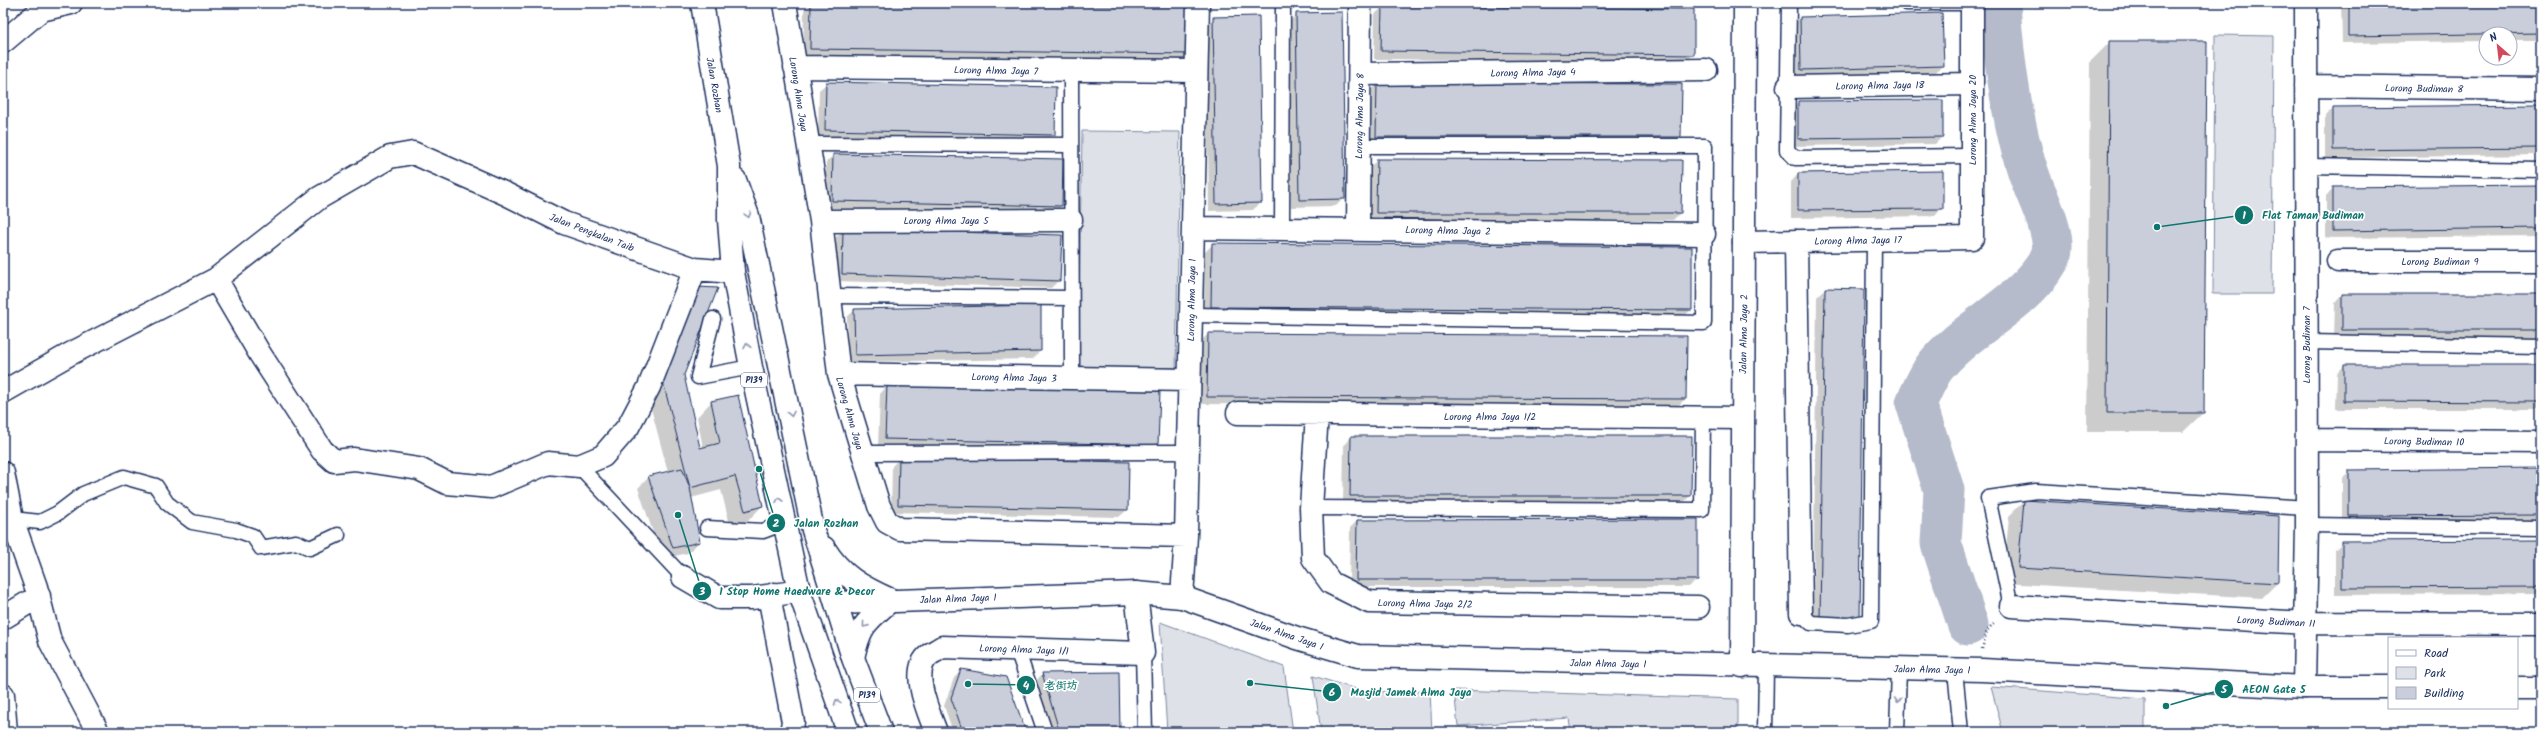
<svg xmlns="http://www.w3.org/2000/svg" width="2544" height="735" font-family="Kalam,'LXGW WenKai TC',sans-serif">
  <style>
    .green { fill: #dee1e7; stroke: #7c88a2 }
    .shadow { fill: #0003 }
    .lines { fill: none; stroke-linecap: round; stroke-linejoin: round }
    .river { stroke: #b5bbca; stroke-width: 41 }
    .building { fill: #caceda; stroke: #1b2f5e }
    .service-casing { stroke: #1b2f5e; stroke-width: 17 }
    .minor-casing { stroke: #1b2f5e; stroke-width: 25 }
    .tertiary-casing { stroke: #1b2f5e; stroke-width: 25 }
    .primary-casing { stroke: #1b2f5e; stroke-width: 25 }
    .path { stroke: #1b2f5e; stroke-width: 2.5; stroke-dasharray: 1 3; stroke-linecap: butt }
    .service { stroke: #fff; stroke-width: 14 }
    .minor { stroke: #fff; stroke-width: 22 }
    .tertiary { stroke: #fff; stroke-width: 22 }
    .primary { stroke: #fff; stroke-width: 22 }
    .oneway { stroke: #8d97ae }
    .labels { text-anchor: middle; stroke-width: 3.5; stroke-linejoin: round; paint-order: stroke }
    .shield { fill: #fff; stroke: #5f6d8e; stroke-width: 1 }
    .shield-label { font-size: 9px; font-weight: bold; fill: #1b2f5e }
    .street-label { font-size: 10px; fill: #1b2f5e; stroke: #fff }
    .leader { fill: none; stroke: #0f766e; stroke-width: 1.5 }
    .callout-dot { fill: #0f766e; stroke: #fff; stroke-width: 1.5 }
    .mark-label { font-size: 12px; text-anchor: middle; font-weight: bold; fill: #fff }
    .callout-label { font-size: 11px; text-anchor: middle; font-weight: bold; fill: #0f766e; stroke: #fff; stroke-width: 3.5; stroke-linejoin: round; paint-order: stroke }
  </style>
  <rect width="100%" height="100%" fill="#fff"/>
  <filter id="ink" filterUnits="userSpaceOnUse"><feTurbulence type="fractalNoise" baseFrequency=".025" numOctaves="2"/><feDisplacementMap in="SourceGraphic" scale="8" xChannelSelector="R" yChannelSelector="G"/><feConvolveMatrix kernelMatrix="1 2 1 2 8 2 1 2 1" color-interpolation-filters="sRGB"/></filter>
  <g filter="url(#ink)">
    <path class="green" d="M 2215,35 L 2274,36 L 2272,294 L 2213,294 Z
      M 1082,131 L 1180,132 L 1176,368 L 1078,367 Z
      M 1160,622 L 1284,667 L 1293,732 L 1167,732 Z
      M 1313,676 L 1366,692 L 1430,691 L 1432,732 L 1321,732 Z
      M 1991,687 L 2145,699 L 2145,732 L 2003,732 Z
      M 1454,690 L 1738,699 L 1738,732 L 1571,732 L 1569,718 L 1458,726 Z"/>
    <path class="shadow" d="M 550,3 L 589,3 L 586,6 Z
      M 811,3 L 1190,7 L 1189,53 L 1182,61 L 803,56 L 804,10 Z
      M 2341,3 L 2541,3 L 2541,40 L 2510,40 L 2510,34 L 2486,34 L 2486,41 L 2342,43 Z
      M 1383,7 L 1693,55 L 1685,62 L 1374,59 L 1375,14 Z
      M 1297,14 L 1344,198 L 1336,206 L 1291,207 L 1289,22 Z
      M 1214,18 L 1261,202 L 1253,210 L 1209,211 L 1206,26 Z
      M 1800,18 L 1943,65 L 1935,73 L 1794,78 L 1793,26 Z
      M 2110,42 L 2203,413 L 2183,432 L 2087,432 L 2090,62 Z
      M 827,83 L 1054,134 L 1046,142 L 818,137 L 819,90 Z
      M 1377,84 L 1680,137 L 1673,144 L 1369,144 L 1369,92 Z
      M 1798,102 L 1942,137 L 1935,144 L 1791,146 L 1791,110 Z
      M 2541,106 L 2541,155 L 2325,158 L 2325,116 L 2333,108 Z
      M 834,155 L 1061,206 L 1053,214 L 825,208 L 826,162 Z
      M 1377,160 L 1680,213 L 1673,220 L 1369,220 L 1369,168 Z
      M 1798,174 L 1942,208 L 1935,216 L 1791,218 L 1791,182 Z
      M 2541,186 L 2541,236 L 2326,238 L 2326,196 L 2333,188 Z
      M 844,230 L 1059,280 L 1051,288 L 834,281 L 836,237 Z
      M 1213,244 L 1691,310 L 1683,317 L 1204,314 L 1205,252 Z
      M 1825,289 L 1859,619 L 1813,626 L 1817,297 Z
      M 2342,295 L 2541,295 L 2541,338 L 2334,337 L 2335,303 Z
      M 855,310 L 1040,351 L 1033,359 L 848,362 L 847,317 Z
      M 1208,334 L 1686,337 L 1685,399 L 1677,407 L 1200,404 L 1200,342 Z
      M 2344,366 L 2541,366 L 2541,409 L 2336,409 L 2337,373 Z
      M 683,374 L 699,449 L 703,448 L 697,417 L 711,402 L 762,506 L 748,521 L 730,525 L 721,490 L 691,498 L 699,542 L 688,553 L 662,559 L 638,488 L 649,477 L 668,472 L 645,386 Z
      M 887,386 L 1157,444 L 1149,452 L 878,446 L 880,394 Z
      M 1351,437 L 1690,496 L 1683,503 L 1343,504 L 1344,445 Z
      M 900,458 L 1127,510 L 1119,517 L 891,512 L 892,466 Z
      M 2541,469 L 2541,522 L 2342,523 L 2342,478 L 2350,471 Z
      M 2024,501 L 2277,583 L 2262,598 L 2003,583 L 2009,516 Z
      M 1357,521 L 1697,579 L 1689,587 L 1349,587 L 1350,528 Z
      M 2541,541 L 2541,594 L 2335,595 L 2335,550 L 2343,542 Z
      M 962,670 L 1025,732 L 953,732 L 944,706 L 954,678 Z
      M 1042,674 L 1119,732 L 1050,732 L 1035,682 Z"/>
    <g class="lines">
      <path class="river" d="M 1968,625 L 1941,543 L 1944,490 L 1916,403 C 1922,391 1927,378 1934,368 C 1965,327 2023,306 2049,260 C 2059,243 2042,207 2035,190 C 2014,141 2003,57 2000,3"/>
    </g>
    <path class="building" d="M 811,3 L 1191,6 L 1190,54 L 810,49 Z
      M 2349,3 L 2541,3 L 2541,33 L 2349,36 Z
      M 1382,6 L 1694,9 L 1694,55 L 1381,51 Z
      M 1342,12 L 1345,199 L 1299,200 L 1296,13 Z
      M 1942,13 L 1944,66 L 1801,70 L 1800,17 Z
      M 1259,16 L 1262,203 L 1216,204 L 1213,17 Z
      M 2109,41 L 2207,41 L 2204,413 L 2107,413 Z
      M 826,82 L 1056,87 L 1055,135 L 825,130 Z
      M 1377,83 L 1682,84 L 1681,137 L 1376,137 Z
      M 1943,100 L 1943,137 L 1798,139 L 1798,101 Z
      M 2541,105 L 2541,148 L 2333,150 L 2333,107 Z
      M 833,154 L 1063,159 L 1062,206 L 832,201 Z
      M 1377,159 L 1682,160 L 1681,213 L 1376,213 Z
      M 1943,171 L 1943,209 L 1798,210 L 1798,173 Z
      M 2541,185 L 2541,228 L 2333,231 L 2333,187 Z
      M 843,229 L 1062,235 L 1060,281 L 842,274 Z
      M 1212,243 L 1692,247 L 1692,310 L 1211,307 Z
      M 697,287 L 718,288 L 684,375 L 700,448 L 720,443 L 711,401 L 738,395 L 763,506 L 745,511 L 735,476 L 690,488 L 660,370 Z
      M 1825,288 L 1864,289 L 1860,619 L 1820,619 Z
      M 2342,294 L 2541,294 L 2541,330 L 2342,330 Z
      M 1041,305 L 1041,351 L 855,355 L 854,309 Z
      M 1208,333 L 1687,336 L 1686,399 L 1207,397 Z
      M 2344,365 L 2541,365 L 2541,402 L 2344,401 Z
      M 887,385 L 1160,391 L 1158,445 L 885,439 Z
      M 1351,436 L 1692,436 L 1691,496 L 1350,496 Z
      M 899,457 L 1129,462 L 1128,510 L 898,505 Z
      M 682,468 L 690,488 L 700,542 L 673,548 L 648,476 Z
      M 2541,468 L 2541,515 L 2349,516 L 2349,470 Z
      M 2024,500 L 2279,516 L 2278,583 L 2018,568 Z
      M 1698,519 L 1698,580 L 1356,580 L 1357,520 Z
      M 2541,540 L 2541,587 L 2342,588 L 2342,541 Z
      M 961,669 L 1006,677 L 1026,732 L 963,732 L 951,698 Z
      M 1119,672 L 1120,732 L 1062,732 L 1058,727 L 1042,673 Z"/>
    <g class="lines">
      <g class="service-casing">
        <path id="service" d="M 1789,3 L 1787,150 L 1795,158 L 1972,156
          M 1906,3 L 1972,3
          M 1071,71 L 1072,378
          M 807,144 L 1071,145
          M 2306,166 L 2541,170
          M 1282,228 L 1283,3
          M 829,296 L 1071,298
          M 1191,315 L 1704,323 L 1705,146 L 1359,146
          M 713,319 L 698,377 L 751,367
          M 2306,342 L 2541,346
          M 862,453 L 1188,452
          M 579,466 L 683,577
          M 1311,508 L 1702,510 L 1703,418
          M 12,519 L 40,522 L 58,513 L 83,494 L 124,477 L 156,486 L 167,503 L 192,522 L 236,530 L 253,536 L 261,548 L 296,542 L 310,548 L 338,535
          M 2307,525 L 2541,528
          M 707,528 L 763,531 L 784,523
          M 2011,606 L 1988,498 L 2036,491 L 2307,508
          M 1801,613 L 1811,623 L 1848,625 L 1871,621 L 1874,239
          M 1017,649 L 1045,732
          M 1143,653 L 1145,732
          M 1955,670 L 1961,732
          M 1765,732 L 1766,667
          M 1897,732 L 1899,669"/>
      </g>
      <g class="minor-casing">
        <path id="minor" d="M 785,3 L 821,221 L 839,374 L 879,506 L 887,522 L 900,529 L 1186,536
          M 3,42 L 41,10 L 71,3
          M 795,67 L 1196,71
          M 1360,74 L 1706,70
          M 2306,86 L 2541,89
          M 1788,87 L 1972,84
          M 821,221 L 1071,220
          M 1193,228 L 1704,234
          M 1358,229 L 1360,3
          M 1796,241 L 1801,613
          M 1744,242 L 1972,238 L 1972,3
          M 2338,261 L 2541,261
          M 216,279 L 260,354 L 322,450 L 334,461 L 354,459 L 419,469 L 447,483 L 491,487 L 548,463 L 579,466 L 603,456 L 628,427 L 649,387 L 695,269
          M 839,374 L 1189,380
          M 3,392 L 70,354 L 216,279 L 319,198 L 390,157 L 413,153 L 506,194 L 564,223 L 695,269 L 733,272
          M 1238,413 L 1742,418
          M 1317,414 L 1311,508 L 1313,558 L 1331,583 L 1369,602 L 1698,607
          M 2307,440 L 2541,442
          M 3,473 L 12,519 L 36,587 L 50,641 L 98,732
          M 683,577 L 719,598 L 752,598 L 787,593
          M 774,594 L 771,606 L 793,722 L 791,732
          M 1182,597 L 1186,536 L 1198,3
          M 2011,606 L 2306,623 L 2541,624
          M 3,618 L 39,596
          M 2304,687 L 2307,525 L 2306,3
          M 3,695 L 6,732
          M 936,732 C 929,713 909,671 929,655 C 933,652 938,650 942,647 L 1143,653 L 1136,593"/>
      </g>
      <g class="tertiary-casing">
        <path id="tertiary" d="M 836,603 L 1136,593 L 1182,597 L 1297,638 L 1358,656 L 1982,670 L 2304,687 L 2389,687
          M 1742,666 L 1745,3
          M 2517,688 L 2541,688"/>
      </g>
      <g class="primary-casing">
        <path id="primary" d="M 702,3 L 729,166 L 729,220 L 733,272 L 751,367 L 799,591 L 848,732
          M 735,180 L 748,216 L 813,530 L 853,658 L 881,732
          M 824,548 C 841,576 862,587 891,600 C 866,622 860,625 853,658"/>
      </g>
      <path class="path" d="M 1982,649 L 1987,631 L 1995,621"/>
      <use href="#service" class="service"/>
      <use href="#minor" class="minor"/>
      <use href="#tertiary" class="tertiary"/>
      <use href="#primary" class="primary"/>
    </g>
    <defs><path id="oneway-chevron" d="M-2-3.5L2.5 0L-2 3.5" fill="none" stroke-width="1.6" stroke-linecap="round" stroke-linejoin="round"/></defs>
    <g class="oneway">
      <use href="#oneway-chevron" transform="translate(748 215) rotate(73)"/>
      <use href="#oneway-chevron" transform="translate(747 346) rotate(-101)"/>
      <use href="#oneway-chevron" transform="translate(791 414) rotate(79)"/>
      <use href="#oneway-chevron" transform="translate(779 500) rotate(-102)"/>
      <use href="#oneway-chevron" transform="translate(865 625) rotate(129)"/>
      <use href="#oneway-chevron" transform="translate(1898 700) rotate(91)"/>
      <use href="#oneway-chevron" transform="translate(837 702) rotate(-110)"/>
    </g>
  </g>
  <g class="labels">
    <g class="shield">
      <rect x="741" y="373" width="26" height="14" rx="3"/>
      <rect x="854" y="688" width="26" height="14" rx="3"/>
    </g>
    <g class="shield-label">
      <text x="754" y="383">P139</text>
      <text x="867" y="698">P139</text>
    </g>
    <g class="street-label">
      <text transform="translate(996 70) rotate(1)" y="4">Lorong Alma Jaya 7</text>
      <text transform="translate(1533 72) rotate(-1)" y="4">Lorong Alma Jaya 4</text>
      <text transform="translate(715 85) rotate(80)" y="4">Jalan Rozhan</text>
      <text transform="translate(1880 85) rotate(-1)" y="4">Lorong Alma Jaya 18</text>
      <text transform="translate(2424 88) rotate(1)" y="4">Lorong Budiman 8</text>
      <text transform="translate(799 94) rotate(81)" y="4">Lorong Alma Jaya</text>
      <text transform="translate(1359 116) rotate(-89)" y="4">Lorong Alma Jaya 8</text>
      <text transform="translate(1972 120) rotate(-90)" y="4">Lorong Alma Jaya 20</text>
      <text x="946" y="224">Lorong Alma Jaya 5</text>
      <text transform="translate(1448 230) rotate(1)" y="4">Lorong Alma Jaya 2</text>
      <text transform="translate(592 232) rotate(21)" y="4">Jalan Pengkalan Taib</text>
      <text transform="translate(1858 240) rotate(-1)" y="4">Lorong Alma Jaya 17</text>
      <text x="2440" y="265">Lorong Budiman 9</text>
      <text transform="translate(1191 300) rotate(-89)" y="4">Lorong Alma Jaya 1</text>
      <text transform="translate(1743 334) rotate(-89)" y="4">Jalan Alma Jaya 2</text>
      <text transform="translate(2306 345) rotate(-90)" y="4">Lorong Budiman 7</text>
      <text transform="translate(1014 377) rotate(1)" y="4">Lorong Alma Jaya 3</text>
      <text transform="translate(850 413) rotate(74)" y="4">Lorong Alma Jaya</text>
      <text x="1490" y="420">Lorong Alma Jaya 1/2</text>
      <text transform="translate(2424 441) rotate(1)" y="4">Lorong Budiman 10</text>
      <text transform="translate(958 598) rotate(-2)" y="4">Jalan Alma Jaya 1</text>
      <text transform="translate(1425 603) rotate(1)" y="4">Lorong Alma Jaya 2/2</text>
      <text transform="translate(2276 621) rotate(3)" y="4">Lorong Budiman 11</text>
      <text transform="translate(1287 634) rotate(19)" y="4">Jalan Alma Jaya 1</text>
      <text transform="translate(1024 649) rotate(2)" y="4">Lorong Alma Jaya 1/1</text>
      <text transform="translate(1608 663) rotate(1)" y="4">Jalan Alma Jaya 1</text>
      <text transform="translate(1932 669) rotate(1)" y="4">Jalan Alma Jaya 1</text>
    </g>
  </g>
  <path class="leader" d="M2157 227L2244 215M759 469L776 523M678 515L702 591M968 684L1026 685M2166 706L2224 689M1250 683L1332 692"/>
  <g class="callout-dot">
    <circle cx="2157" cy="227" r="4"/>
    <circle cx="759" cy="469" r="4"/>
    <circle cx="678" cy="515" r="4"/>
    <circle cx="968" cy="684" r="4"/>
    <circle cx="2166" cy="706" r="4"/>
    <circle cx="1250" cy="683" r="4"/>
    <circle cx="2244" cy="215" r="10"/>
    <circle cx="776" cy="523" r="10"/>
    <circle cx="702" cy="591" r="10"/>
    <circle cx="1026" cy="685" r="10"/>
    <circle cx="2224" cy="689" r="10"/>
    <circle cx="1332" cy="692" r="10"/>
  </g>
  <g class="mark-label">
    <text x="2244" y="219">1</text>
    <text x="776" y="527">2</text>
    <text x="702" y="595">3</text>
    <text x="1026" y="689">4</text>
    <text x="2224" y="693">5</text>
    <text x="1332" y="696">6</text>
  </g>
  <g class="callout-label">
    <text x="2313" y="219">Flat Taman Budiman</text>
    <text x="826" y="527">Jalan Rozhan</text>
    <text x="797" y="595">1 Stop Home Haedware &amp; Decor</text>
    <text x="1061" y="689">老街坊</text>
    <text x="2274" y="693">AEON Gate 5</text>
    <text x="1411" y="696">Masjid Jamek Alma Jaya</text>
  </g>
  <rect width="2544" height="735" fill="none" stroke="#fff" stroke-width="16"/>
  <rect x="8" y="8" width="2528" height="719" fill="none" stroke="#1b2f5e" stroke-width="1.5" filter="url(#ink)"/>
  <rect x="2388" y="637" width="130" height="72" fill="#ffffff" stroke="#a4acbf"/>
  <rect x="2396" y="650" width="20" height="6" fill="#ffffff" stroke="#a4acbf"/>
  <text x="2424" y="657" font-size="12" fill="#1b2f5e">Road</text>
  <rect x="2396" y="667" width="20" height="12" fill="#dee1e7" stroke="#a4acbf"/>
  <text x="2424" y="677" font-size="12" fill="#1b2f5e">Park</text>
  <rect x="2396" y="687" width="20" height="12" fill="#caceda" stroke="#a4acbf"/>
  <text x="2424" y="697" font-size="12" fill="#1b2f5e">Building</text>
  <g transform="translate(2498 46) rotate(332)"><circle r="19" fill="#ffffff" stroke="#a4acbf"/>
  <path d="M0-3L7 15L0 10L-7 15Z" fill="#d1495b"/>
  <text y="-6" font-size="11" font-weight="bold" text-anchor="middle" fill="#1b2f5e">N</text>
  </g>
</svg>
